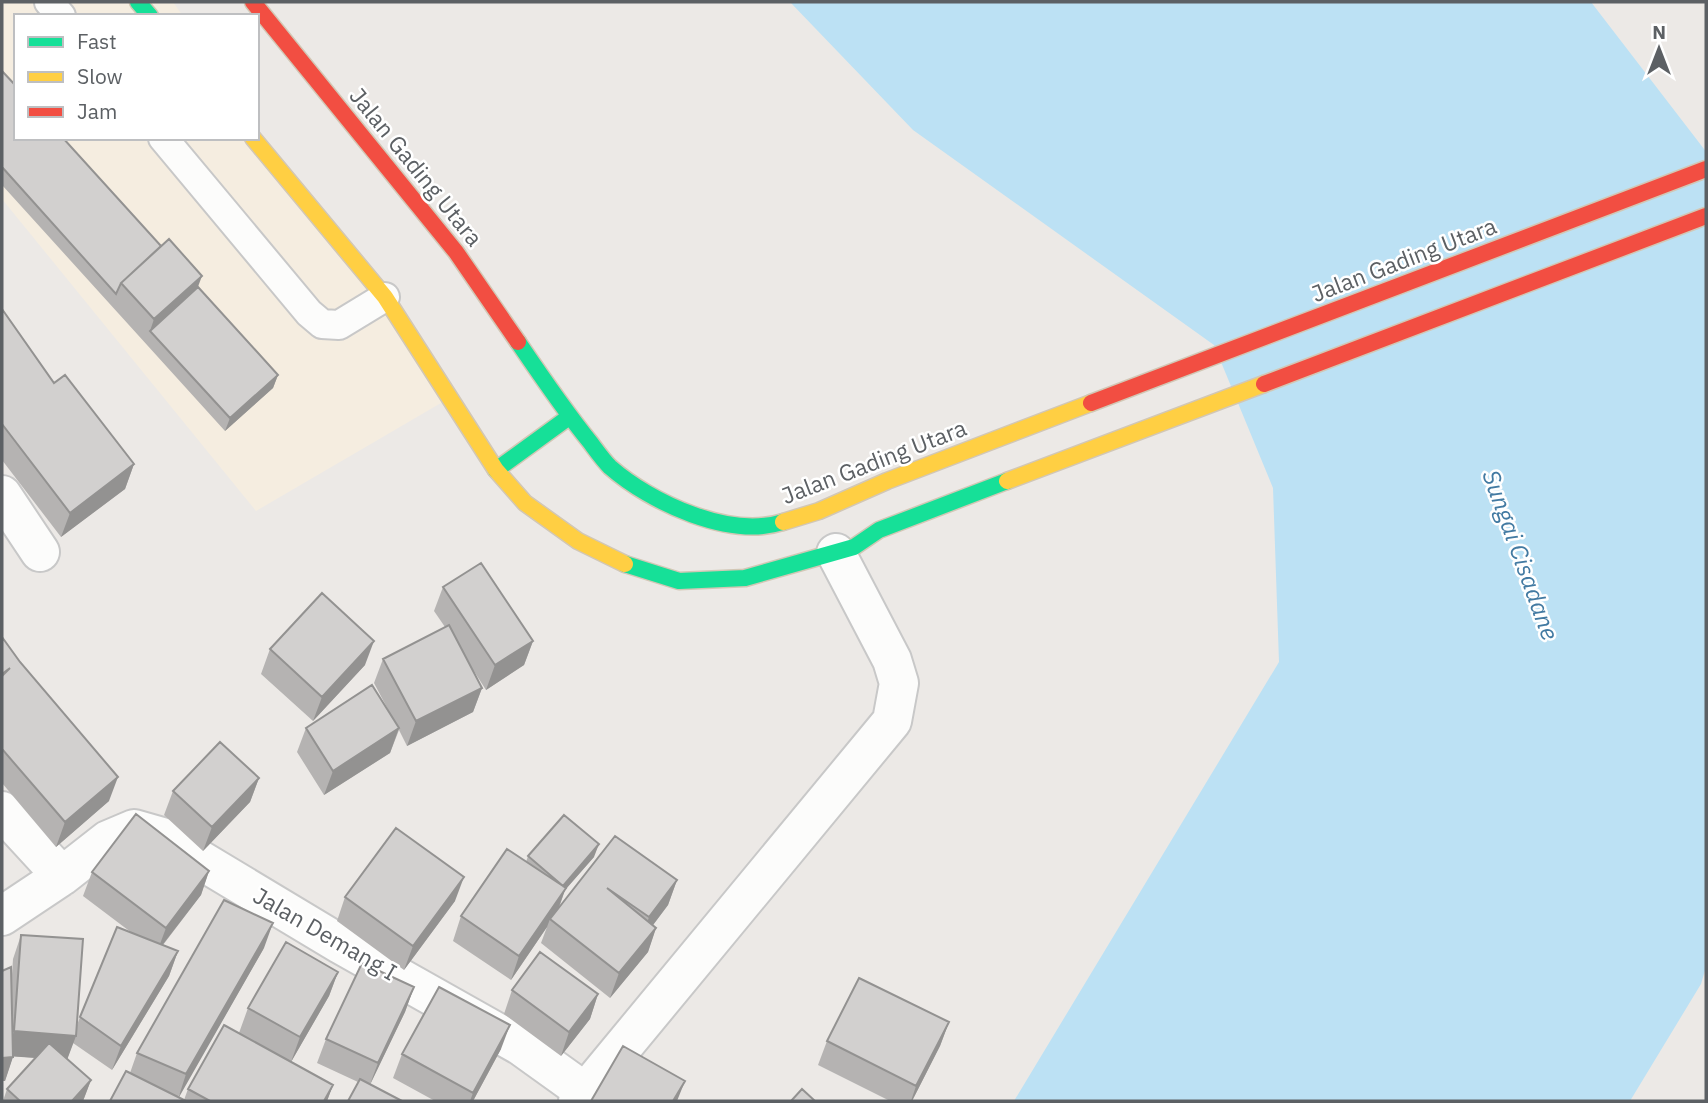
<svg xmlns="http://www.w3.org/2000/svg" width="1708" height="1103" font-family="'IBM Plex Sans',sans-serif">
  <style>
    .commercial { fill: #f5ede0 }
    .water { fill: #bce1f4 }
    .lines { fill: none; stroke-linecap: round; stroke-linejoin: round }
    .lane-casing { stroke: #c8c8c8; stroke-width: 32 }
    .street-casing { stroke: #c8c8c8; stroke-width: 42 }
    .fast-casing { stroke: #d2c7b5; stroke-width: 19 }
    .slow-casing { stroke: #d2c7b5; stroke-width: 19 }
    .jam-casing { stroke: #d2c7b5; stroke-width: 19 }
    .lane { stroke: #fcfcfb; stroke-width: 28 }
    .street { stroke: #fcfcfb; stroke-width: 38 }
    .fast { stroke: #16e098; stroke-width: 16 }
    .slow { stroke: #ffcf43; stroke-width: 16 }
    .jam { stroke: #f24e42; stroke-width: 16 }
    .wall { fill: #b5b3b2 }
    .shaded-wall { fill: #939291 }
    .building { fill: #d2d0cf; stroke: #939291; stroke-width: 2 }
    .labels { text-anchor: middle; stroke-width: 5; stroke-linejoin: round; paint-order: stroke }
    .street-label { font-size: 23px; fill: #5c6064; stroke: #fff }
    .water-label { font-size: 24px; font-style: italic; fill: #427aa2; stroke: #fff }
  </style>
  <rect width="100%" height="100%" fill="#ece9e6"/>
  <path class="commercial" d="M 2,2 L 173,2 L 183,16 L 16,16 L 16,138 L 257,138 L 453,396 L 256,511 L 2,199 Z"/>
  <path class="water" d="M 790,2 L 1591,2 L 1704,149 L 1706,152 L 1706,967 L 1701,984 L 1630,1101 L 1014,1101 L 1279,662 L 1273,488 L 1214,345 L 913,130 Z"/>
  <g class="lines">
    <g class="lane-casing">
      <path id="lane" d="M 49,2 L 61,16
        M 163,138 L 309,313 L 322,324 L 339,325 L 385,297"/>
    </g>
    <g class="street-casing">
      <path id="street" d="M 2,495 L 40,552
        M 2,811 L 62,876
        M 2,916 L 62,876 L 108,840 L 134,829 L 162,837 L 340,944 L 521,1046 L 585,1092
        M 578,1101 L 892,721 L 899,683 L 892,660 L 836,553"/>
    </g>
    <g class="fast-casing">
      <path id="fast" d="M 138,2 L 150,16
        M 518,342 C 541,376 564,410 590,442 C 596,450 603,460 610,467 C 651,503 730,539 783,522
        M 496,470 L 569,417
        M 625,564 L 679,581 L 745,578 L 854,547 L 879,530 L 1007,481"/>
    </g>
    <g class="slow-casing">
      <path id="slow" d="M 253,138 L 385,297 L 496,470 L 525,503 L 578,541 L 625,564
        M 1007,481 L 1264,384
        M 783,522 L 819,511 L 887,481 L 1091,403"/>
    </g>
    <g class="jam-casing">
      <path id="jam" d="M 253,2 L 456,252 L 518,342
        M 1264,384 L 1706,216
        M 1091,403 L 1706,169"/>
    </g>
    <use href="#lane" class="lane"/>
    <use href="#street" class="street"/>
    <use href="#fast" class="fast"/>
    <use href="#slow" class="slow"/>
    <use href="#jam" class="jam"/>
  </g>
  <path class="wall" d="M 2,71 L 278,375 L 273,388 L 225,431 L 2,185 Z
    M 2,309 L 54,383 L 134,464 L 125,489 L 61,537 L 2,460 Z
    M 443,587 L 533,641 L 524,665 L 486,690 L 470,665 L 482,688 L 473,712 L 407,746 L 399,730 L 390,753 L 324,795 L 297,752 L 306,728 L 393,719 L 374,683 L 383,659 L 445,627 L 434,611 Z
    M 2,637 L 109,801 L 56,847 L 2,783 Z
    M 270,649 L 365,665 L 313,721 L 261,674 Z
    M 259,778 L 250,802 L 203,851 L 164,815 L 173,791 Z
    M 528,856 L 594,857 L 565,890 L 559,908 L 677,880 L 668,905 L 653,925 L 656,928 L 648,952 L 610,998 L 541,943 L 547,927 L 511,980 L 453,941 L 461,916 L 526,862 Z
    M 209,871 L 201,895 L 163,945 L 178,951 L 169,976 L 112,1070 L 73,1043 L 67,1059 L 91,1080 L 83,1101 L 3,1101 L 7,1089 L 36,1058 L 13,1056 L 5,1081 L 13,959 L 21,935 L 76,1028 L 80,1017 L 132,933 L 83,896 L 92,872 Z
    M 345,897 L 455,901 L 404,970 L 337,921 Z
    M 264,948 L 178,1097 L 184,1100 L 188,1089 L 333,1085 L 327,1101 L 110,1101 L 130,1073 L 137,1053 Z
    M 338,972 L 329,996 L 291,1062 L 239,1033 L 248,1008 Z
    M 414,987 L 405,1012 L 370,1084 L 358,1082 L 317,1063 L 326,1039 Z
    M 512,990 L 598,994 L 590,1019 L 561,1056 L 504,1014 Z
    M 949,1022 L 940,1046 L 912,1101 L 890,1101 L 818,1065 L 827,1041 Z
    M 501,1049 L 473,1101 L 435,1101 L 393,1078 L 402,1054 Z"/>
  <path class="shaded-wall" d="M 202,276 L 193,300 L 150,331 L 154,319 Z
    M 278,375 L 273,388 L 225,431 L 230,418 Z
    M 134,464 L 125,489 L 61,537 L 70,513 Z
    M 374,641 L 365,665 L 313,721 L 322,697 Z
    M 533,641 L 524,665 L 486,690 L 495,665 Z
    M 482,688 L 473,712 L 407,746 L 416,721 Z
    M 399,728 L 390,753 L 324,795 L 333,771 Z
    M 118,777 L 109,801 L 56,847 L 65,822 Z
    M 259,778 L 250,802 L 203,851 L 212,827 Z
    M 599,844 L 594,857 L 565,890 L 557,912 L 550,919 L 547,927 L 511,980 L 519,956 L 563,886 Z
    M 209,871 L 201,895 L 157,952 L 166,928 Z
    M 464,877 L 455,901 L 404,970 L 413,946 Z
    M 677,880 L 668,905 L 641,941 L 649,917 Z
    M 273,923 L 264,948 L 178,1099 L 186,1074 Z
    M 656,928 L 648,952 L 610,998 L 619,973 Z
    M 178,951 L 169,976 L 112,1070 L 121,1046 Z
    M 338,972 L 329,996 L 291,1062 L 300,1037 Z
    M 414,987 L 405,1012 L 369,1087 L 378,1063 Z
    M 598,994 L 590,1019 L 561,1056 L 569,1032 Z
    M 949,1022 L 940,1046 L 912,1101 L 911,1101 L 916,1086 Z
    M 510,1025 L 501,1049 L 473,1101 L 470,1101 L 473,1093 Z
    M 14,1031 L 76,1036 L 67,1060 L 6,1056 Z
    M 13,1057 L 5,1081 L 2,1081 L 2,1058 Z
    M 91,1080 L 83,1101 L 72,1101 Z
    M 685,1081 L 677,1101 L 673,1101 Z
    M 333,1085 L 327,1101 L 324,1101 Z"/>
  <path class="building" d="M 2,71 L 16,86 L 16,138 L 63,138 L 161,246 L 121,283 L 116,294 L 2,167 Z
    M 169,239 L 202,276 L 154,319 L 121,283 Z
    M 198,287 L 278,375 L 230,418 L 150,331 Z
    M 2,309 L 54,383 L 65,375 L 134,464 L 70,513 L 2,424 Z
    M 481,563 L 533,641 L 495,665 L 443,587 Z
    M 322,593 L 374,641 L 322,697 L 270,649 Z
    M 449,625 L 482,688 L 416,721 L 383,659 Z
    M 2,637 L 20,662 L 118,777 L 65,822 L 2,749 L 2,676 L 10,668 L 2,674 Z
    M 372,685 L 399,728 L 333,771 L 306,728 Z
    M 220,742 L 259,778 L 212,827 L 173,791 Z
    M 136,814 L 209,871 L 166,928 L 92,872 Z
    M 564,815 L 599,844 L 563,886 L 528,856 Z
    M 396,828 L 464,877 L 413,946 L 345,897 Z
    M 615,836 L 677,880 L 649,917 L 607,888 L 656,928 L 619,973 L 550,919 Z
    M 507,849 L 566,888 L 519,956 L 461,916 Z
    M 224,900 L 273,923 L 186,1074 L 137,1053 Z
    M 117,927 L 178,951 L 121,1046 L 80,1017 Z
    M 21,935 L 83,939 L 76,1036 L 14,1031 Z
    M 286,942 L 338,972 L 300,1037 L 248,1008 Z
    M 540,952 L 598,994 L 569,1032 L 512,990 Z
    M 362,963 L 414,987 L 378,1063 L 326,1039 Z
    M 11,967 L 13,1057 L 2,1058 L 2,971 Z
    M 859,978 L 949,1022 L 916,1086 L 827,1041 Z
    M 439,987 L 510,1025 L 473,1093 L 402,1054 Z
    M 224,1025 L 333,1085 L 324,1101 L 210,1101 L 188,1089 Z
    M 49,1043 L 91,1080 L 72,1101 L 20,1101 L 7,1089 Z
    M 623,1046 L 685,1081 L 673,1101 L 591,1101 Z
    M 126,1071 L 186,1101 L 110,1101 Z
    M 360,1079 L 402,1101 L 348,1101 Z
    M 802,1089 L 815,1101 L 791,1101 Z"/>
  <g class="labels">
    <g class="street-label">
      <text transform="translate(416 167) rotate(51)" y="8">Jalan Gading Utara</text>
      <text transform="translate(1404 260) rotate(-21)" y="8">Jalan Gading Utara</text>
      <text transform="translate(874 462) rotate(-21)" y="8">Jalan Gading Utara</text>
      <text transform="translate(325 934) rotate(30)" y="8">Jalan Demang I</text>
    </g>
    <g class="water-label">
      <text transform="translate(1520 555) rotate(70)" y="8">Sungai Cisadane</text>
    </g>
  </g>
  <rect width="1708" height="1103" fill="none" stroke="#5c6064" stroke-width="7"/>
  <rect x="14" y="14" width="245" height="126" fill="#ffffff" stroke="#bebfc1" stroke-width="2"/>
  <rect x="28" y="37" width="35" height="10" fill="#16e098" stroke="#bebfc1" stroke-width="2"/>
  <text x="77" y="49" font-size="21" fill="#5c6064">Fast</text>
  <rect x="28" y="72" width="35" height="10" fill="#ffcf43" stroke="#bebfc1" stroke-width="2"/>
  <text x="77" y="84" font-size="21" fill="#5c6064">Slow</text>
  <rect x="28" y="107" width="35" height="10" fill="#f24e42" stroke="#bebfc1" stroke-width="2"/>
  <text x="77" y="119" font-size="21" fill="#5c6064">Jam</text>
  <g transform="translate(1659 49)" stroke="#ffffff" stroke-width="5" paint-order="stroke">
  <path d="M0-5L12 26L0 18L-12 26Z" fill="#5c6064"/>
  <text y="-10" font-size="19" font-weight="bold" text-anchor="middle" fill="#5c6064">N</text>
  </g>
</svg>
